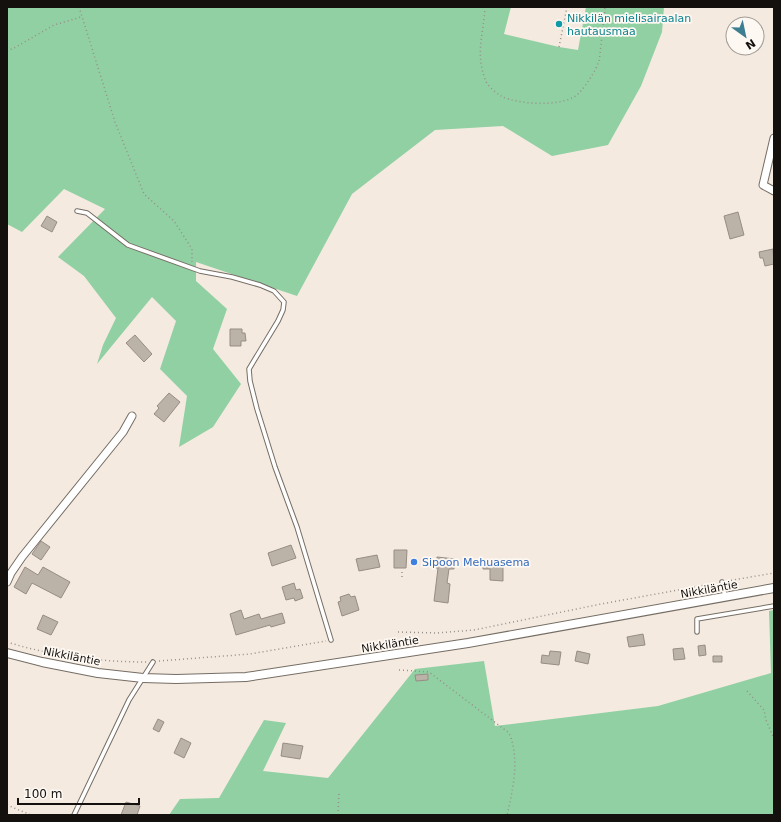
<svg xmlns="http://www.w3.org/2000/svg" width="781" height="822" font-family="'DejaVu Sans',sans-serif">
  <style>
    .green { fill: #90d0a2 }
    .building { fill: #bbb2a8; stroke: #978d84 }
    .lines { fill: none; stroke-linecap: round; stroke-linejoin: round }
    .service-casing { stroke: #756d64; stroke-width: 5.5 }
    .minor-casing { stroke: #756d64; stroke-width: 9 }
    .tertiary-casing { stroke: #756d64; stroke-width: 10 }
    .path { stroke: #979089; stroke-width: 1.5; stroke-dasharray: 1 3; stroke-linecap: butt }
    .service { stroke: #fff; stroke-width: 3.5 }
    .minor { stroke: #fff; stroke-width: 7 }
    .tertiary { stroke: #fff; stroke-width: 8 }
    .culture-dot { fill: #0f9aa8; stroke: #fef8f2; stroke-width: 1.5 }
    .shop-dot { fill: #3f7fe0; stroke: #fef8f2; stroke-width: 1.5 }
    .labels { text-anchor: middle; stroke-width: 3.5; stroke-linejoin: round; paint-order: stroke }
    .culture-label { font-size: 11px; fill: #0d838f; stroke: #fef8f2; text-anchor: start }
    .shop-label { font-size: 11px; fill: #366cbe; stroke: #fef8f2; text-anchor: start }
    .street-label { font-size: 11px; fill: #13100d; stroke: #fef8f2 }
  </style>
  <rect width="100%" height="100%" fill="#f4eae0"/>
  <path class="green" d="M 7,7 L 511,7 L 504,34 L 559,47 L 578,50 L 586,7 L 664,7 L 662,32 L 641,86 L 608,145 L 552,156 L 503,126 L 435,130 L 352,194 L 297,296 L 196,262 L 196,281 L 227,309 L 213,349 L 241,384 L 213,427 L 179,447 L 187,396 L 160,369 L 176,321 L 152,297 L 97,364 L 103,345 L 116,318 L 84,276 L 58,257 L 105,209 L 64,189 L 22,232 L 7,224 Z
    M 774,610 L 774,815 L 169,815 L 180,799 L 219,798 L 264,720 L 286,723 L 263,771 L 328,778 L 415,669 L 484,661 L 495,726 L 658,706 L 771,673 L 769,611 Z"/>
  <path class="building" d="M 738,212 L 744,235 L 730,239 L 724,216 Z
    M 47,216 L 57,222 L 52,232 L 41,226 Z
    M 773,249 L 774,264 L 765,266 L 763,258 L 760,258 L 759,252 Z
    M 230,329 L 242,329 L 242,333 L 245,333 L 246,341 L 241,341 L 241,346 L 230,346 Z
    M 135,335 L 152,354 L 144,362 L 126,343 Z
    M 169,393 L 180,402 L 164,422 L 154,414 L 159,408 L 157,406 Z
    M 41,541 L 50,547 L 41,560 L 32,554 Z
    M 291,545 L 296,558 L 272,566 L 268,553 Z
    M 394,550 L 407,550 L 406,568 L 394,568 Z
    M 377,555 L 380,567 L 359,571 L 356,559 Z
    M 437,557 L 455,559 L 454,569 L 449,569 L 447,583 L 450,584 L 448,603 L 434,601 L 438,568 L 436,568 Z
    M 483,560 L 492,560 L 492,566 L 503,566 L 503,581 L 490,580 L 490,569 L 483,569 Z
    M 25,567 L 38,575 L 43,567 L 70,582 L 61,598 L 32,583 L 26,594 L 14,587 Z
    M 294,583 L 296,590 L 300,589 L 303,598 L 295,601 L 294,598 L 286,600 L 282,587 Z
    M 349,594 L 351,597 L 355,596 L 359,610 L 342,616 L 338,602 L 341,601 L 340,597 Z
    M 241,610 L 244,619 L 259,614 L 261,619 L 282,613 L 285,623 L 271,627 L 270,625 L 236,635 L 230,614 Z
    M 43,615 L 58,622 L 51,635 L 37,629 Z
    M 643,634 L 645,645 L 629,647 L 627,637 Z
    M 705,645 L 706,655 L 699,656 L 698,646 Z
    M 683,648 L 685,659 L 674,660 L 673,649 Z
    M 550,651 L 561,652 L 559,665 L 541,663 L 542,655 L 549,656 Z
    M 577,651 L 590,654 L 588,664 L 575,661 Z
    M 713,656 L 722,656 L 722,662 L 713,662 Z
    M 428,674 L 428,680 L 416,681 L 415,675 Z
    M 158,719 L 164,722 L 159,732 L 153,729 Z
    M 181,738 L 191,743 L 184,758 L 174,753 Z
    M 283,743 L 303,746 L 300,759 L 281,756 Z
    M 126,802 L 140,806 L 137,815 L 121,815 Z"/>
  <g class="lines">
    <g class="service-casing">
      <path id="service" d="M 77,211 L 87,213 L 128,245 L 200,271 L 232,277 L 260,285 L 274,291 L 284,302 L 283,310 L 278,321 L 249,369 L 250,381 L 257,409 L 275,467 L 297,527 L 331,640
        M 722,582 L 725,596
        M 697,632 L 697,619 L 774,606
        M 74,815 L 129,700 L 153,662"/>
    </g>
    <g class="minor-casing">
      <path id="minor" d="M 774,138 L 763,185 L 774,191
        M 7,582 L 11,573 L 22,557 L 123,432 L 132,416"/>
    </g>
    <g class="tertiary-casing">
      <path id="tertiary" d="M 7,653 L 42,662 L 98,673 L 143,678 L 176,679 L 246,677 L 468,643 L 774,588"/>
    </g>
    <path class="path" d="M 79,7 L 115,122 L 144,194 L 174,221 L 192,249 L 192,262
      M 485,7 C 484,33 475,52 485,79 C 487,86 495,92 501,96 C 518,105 567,108 580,92 C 587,84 595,72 599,61 C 600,57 600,51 601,46 C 602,33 604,20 605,7
      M 559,47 L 567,7
      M 7,51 L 16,47 L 54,25 L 81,17
      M 774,178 L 774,179
      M 402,572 L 402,577
      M 727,581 L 774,573
      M 398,632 L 437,633 L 474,630 L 601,604 L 717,583
      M 7,642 C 52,656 100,662 147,662
      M 159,661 L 250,654 L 326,641
      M 399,670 L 429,672 L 509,733 C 520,758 513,790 507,815
      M 747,691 L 764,710 L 766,720 L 774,739
      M 7,805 L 31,815
      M 338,815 L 339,791"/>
    <use href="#service" class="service"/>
    <use href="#minor" class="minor"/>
    <use href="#tertiary" class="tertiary"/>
  </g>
  <circle class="culture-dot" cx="559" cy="24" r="4"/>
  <circle class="shop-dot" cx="414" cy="562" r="4"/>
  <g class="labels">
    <g class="culture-label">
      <text x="567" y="22">Nikkilän mielisairaalan<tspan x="567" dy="13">hautausmaa</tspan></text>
    </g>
    <g class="shop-label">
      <text x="422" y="566">Sipoon Mehuasema</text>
    </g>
    <g class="street-label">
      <text transform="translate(709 589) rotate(-10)" y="4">Nikkiläntie</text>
      <text transform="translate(390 644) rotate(-9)" y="4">Nikkiläntie</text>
      <text transform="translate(72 656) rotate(11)" y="4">Nikkiläntie</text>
    </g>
  </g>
  <rect width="781" height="822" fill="none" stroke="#13100d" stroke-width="16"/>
  <g transform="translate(745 36) rotate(147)"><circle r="19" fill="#fef8f2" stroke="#a09b96"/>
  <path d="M0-3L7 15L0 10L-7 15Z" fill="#3d7e91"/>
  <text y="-6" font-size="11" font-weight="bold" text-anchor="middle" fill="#13100d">N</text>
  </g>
  <path d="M18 798v6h121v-6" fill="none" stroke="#13100d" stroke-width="2"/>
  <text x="24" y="798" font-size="12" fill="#13100d" stroke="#fef8f2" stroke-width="3" paint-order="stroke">100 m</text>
</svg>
